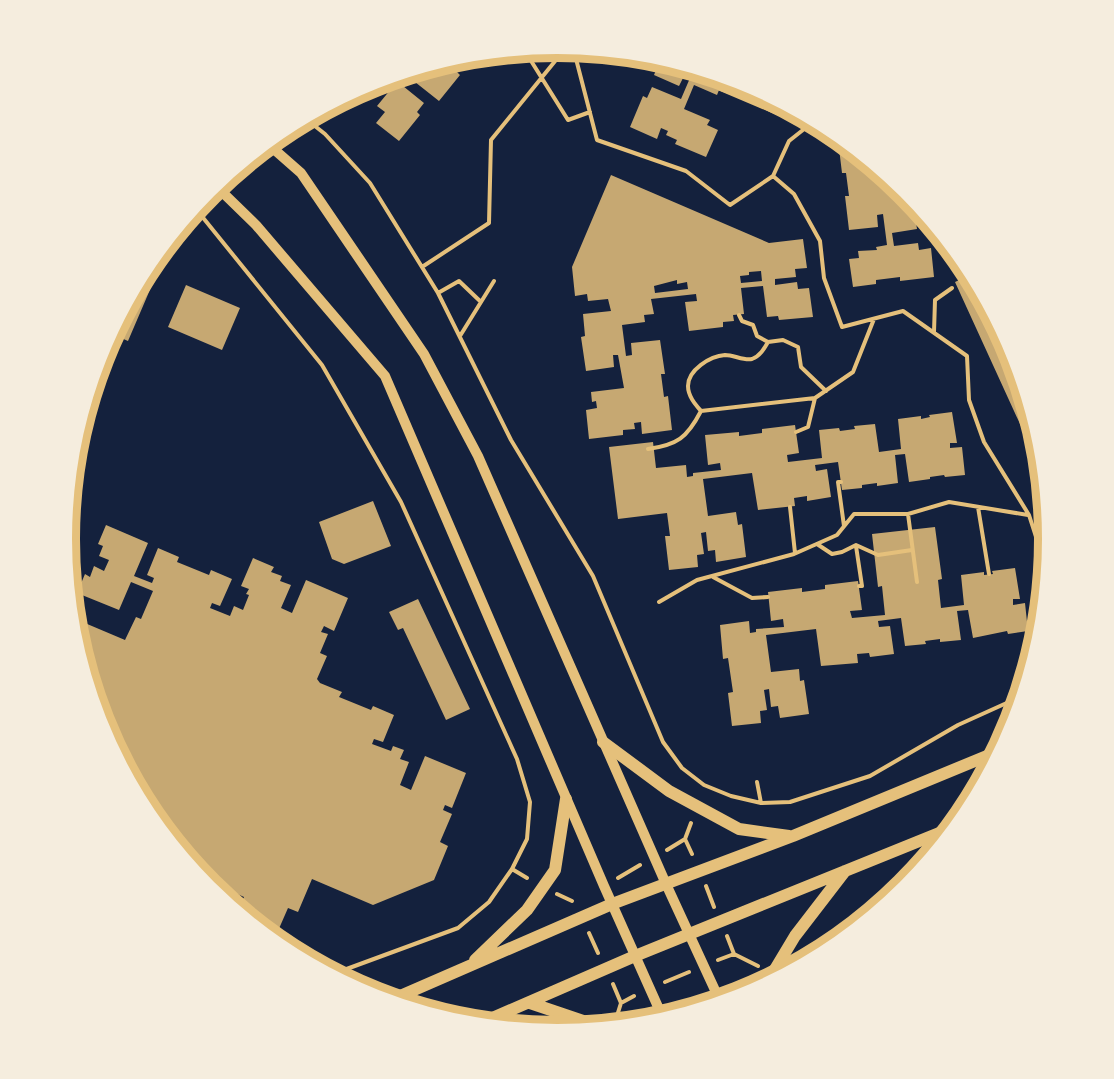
<svg xmlns="http://www.w3.org/2000/svg" width="1114" height="1079" font-family="Raleway,sans-serif">
  <style>
    .building { fill: #c6a872; fill-rule: evenodd }
    .lines { fill: none; stroke-linecap: round; stroke-linejoin: round }
    .path { stroke: #e5c07b; stroke-width: 4 }
    .tertiary { stroke: #e5c07b; stroke-width: 10 }
    .secondary { stroke: #e5c07b; stroke-width: 12 }
    .rim { fill: none; stroke: #e5c07b; stroke-width: 8 }
  </style>
  <rect width="100%" height="100%" fill="#14213d"/>
  <path class="building" d="M 461,57 L 469,57 L 457,72 L 460,75 L 439,101 L 415,82 L 424,69 Z
    M 660,60 L 730,81 L 727,88 L 721,85 L 717,95 L 694,85 L 684,109 L 710,120 L 707,125 L 718,130 L 706,157 L 675,144 L 677,140 L 666,135 L 668,131 L 661,128 L 657,139 L 630,127 L 643,96 L 647,98 L 652,87 L 681,99 L 690,78 L 684,76 L 679,86 L 654,75 Z
    M 416,71 L 403,86 L 424,103 L 417,112 L 420,115 L 399,141 L 376,123 L 385,112 L 377,106 L 400,78 L 398,77 Z
    M 840,139 L 881,173 L 883,184 L 886,184 L 886,188 L 896,187 L 898,199 L 909,197 L 913,202 L 913,208 L 918,208 L 923,215 L 915,216 L 917,229 L 892,233 L 894,246 L 918,243 L 919,250 L 931,248 L 934,277 L 900,281 L 900,277 L 876,280 L 876,284 L 853,287 L 849,259 L 859,258 L 858,251 L 877,250 L 876,247 L 887,245 L 883,214 L 877,215 L 878,227 L 849,230 L 845,196 L 849,196 L 846,173 L 842,173 L 838,140 Z
    M 611,175 L 769,243 L 803,239 L 807,268 L 795,269 L 796,277 L 775,279 L 775,285 L 797,282 L 798,289 L 809,288 L 813,317 L 779,320 L 778,316 L 767,317 L 763,286 L 741,288 L 744,314 L 733,315 L 734,321 L 723,322 L 723,327 L 689,331 L 685,302 L 697,301 L 696,294 L 651,299 L 654,314 L 644,315 L 645,322 L 622,325 L 626,356 L 632,355 L 631,343 L 660,340 L 665,374 L 661,374 L 664,397 L 668,396 L 672,430 L 642,434 L 641,422 L 634,423 L 635,429 L 623,430 L 623,435 L 589,439 L 586,410 L 597,408 L 596,401 L 592,402 L 591,392 L 624,388 L 618,355 L 613,355 L 614,367 L 586,371 L 581,337 L 585,336 L 583,314 L 611,311 L 608,299 L 588,301 L 587,294 L 575,296 L 572,267 ZM 761,271 L 762,281 L 741,283 L 740,276 L 749,275 L 749,272 ZM 677,280 L 677,284 L 687,282 L 688,289 L 655,293 L 654,286 Z
    M 928,222 L 929,222 L 943,239 L 937,241 Z
    M 158,254 L 164,257 L 128,341 L 112,334 L 149,266 Z
    M 970,275 L 1011,352 L 1039,444 L 1043,481 L 1038,472 L 1041,470 L 955,282 Z
    M 186,285 L 240,308 L 222,350 L 168,327 Z
    M 952,412 L 957,443 L 950,443 L 950,448 L 962,447 L 965,475 L 945,477 L 944,475 L 930,477 L 930,479 L 909,482 L 905,454 L 895,455 L 898,483 L 877,486 L 877,483 L 862,485 L 862,488 L 842,490 L 838,462 L 815,465 L 816,471 L 827,469 L 831,497 L 807,501 L 807,496 L 794,498 L 795,506 L 758,510 L 752,473 L 703,479 L 708,516 L 736,512 L 738,525 L 742,524 L 746,557 L 716,562 L 715,550 L 708,551 L 706,532 L 701,533 L 704,554 L 697,555 L 698,567 L 669,570 L 665,536 L 670,536 L 667,513 L 618,519 L 609,447 L 653,442 L 656,468 L 686,465 L 687,477 L 693,476 L 693,473 L 721,470 L 720,463 L 708,465 L 705,435 L 739,432 L 739,436 L 762,433 L 762,429 L 795,425 L 799,453 L 787,455 L 788,462 L 822,458 L 819,430 L 839,428 L 840,431 L 855,429 L 854,426 L 875,424 L 879,452 L 901,449 L 898,419 L 921,416 L 921,419 L 930,417 L 929,415 Z
    M 373,501 L 391,546 L 344,564 L 332,559 L 319,522 Z
    M 106,525 L 148,543 L 134,576 L 152,583 L 154,578 L 147,575 L 158,548 L 179,557 L 177,562 L 209,575 L 211,570 L 232,579 L 220,606 L 212,603 L 210,608 L 230,616 L 234,606 L 243,610 L 249,595 L 246,594 L 249,589 L 241,586 L 253,558 L 274,567 L 271,572 L 282,576 L 280,581 L 291,585 L 281,608 L 292,613 L 306,580 L 348,598 L 334,631 L 324,626 L 321,632 L 328,634 L 320,653 L 327,656 L 317,679 L 320,683 L 342,692 L 339,697 L 371,710 L 373,706 L 394,715 L 383,742 L 374,739 L 372,744 L 391,751 L 393,746 L 404,750 L 400,759 L 409,762 L 400,785 L 411,790 L 425,756 L 466,773 L 452,808 L 445,805 L 443,810 L 452,814 L 440,842 L 448,846 L 434,880 L 373,905 L 312,879 L 298,912 L 288,908 L 274,940 L 238,911 L 244,897 L 233,892 L 228,903 L 209,887 L 148,812 L 103,727 L 75,635 L 73,618 L 125,640 L 136,617 L 141,619 L 153,591 L 131,582 L 119,610 L 77,593 L 85,574 L 90,577 L 94,566 L 104,571 L 109,560 L 99,556 L 103,546 L 98,544 Z
    M 935,527 L 942,579 L 938,580 L 941,608 L 964,605 L 961,575 L 984,572 L 984,575 L 993,574 L 992,571 L 1015,568 L 1020,599 L 1013,599 L 1013,605 L 1025,603 L 1028,631 L 1008,634 L 1007,631 L 973,638 L 968,610 L 957,611 L 961,640 L 940,642 L 940,639 L 925,641 L 926,644 L 905,646 L 901,618 L 878,621 L 879,627 L 890,626 L 894,654 L 870,657 L 869,653 L 857,654 L 858,663 L 821,666 L 816,629 L 766,635 L 771,672 L 799,669 L 800,681 L 804,680 L 809,714 L 780,718 L 778,706 L 771,707 L 769,689 L 764,690 L 767,710 L 760,711 L 761,723 L 732,726 L 728,693 L 733,692 L 728,658 L 723,659 L 720,625 L 749,621 L 750,633 L 756,632 L 756,629 L 784,627 L 783,619 L 771,621 L 768,592 L 802,588 L 802,592 L 825,589 L 825,585 L 858,581 L 862,610 L 850,611 L 852,618 L 885,615 L 882,586 L 878,587 L 872,534 Z
    M 418,599 L 470,709 L 446,720 L 403,628 L 398,630 L 389,612 Z"/>
  <g class="lines">
    <path class="path" d="M 532,50 L 528,56 L 568,120 L 590,112
      M 575,55 L 597,140 L 686,171 L 730,205 L 773,176 L 789,141 L 813,122
      M 720,89 L 808,126
      M 306,119 L 325,134 L 370,183 L 438,293 L 511,440 L 593,576 L 663,742 L 682,768 L 704,785 L 731,796 L 761,803 L 790,802 L 870,776 L 958,725 L 1020,697
      M 773,176 L 794,194 L 820,241 L 824,278 L 842,327 L 903,311 L 967,356 L 969,400 L 984,442 L 1029,515 L 1046,568
      M 196,209 L 322,365 L 401,502 L 517,759 L 530,802 L 527,839 L 512,869 L 489,902 L 458,928 L 333,974
      M 422,267 L 489,223 L 491,140 L 560,55 L 598,52
      M 438,293 L 459,281 L 481,302
      M 739,315 L 742,321 L 753,325 L 757,336 L 768,342
      M 934,332 L 935,300 L 952,288
      M 460,336 L 494,281
      M 701,411 C 695,404 688,396 688,386 C 688,370 710,356 725,355 C 734,355 744,361 752,359 C 760,356 764,349 768,342 L 783,340 L 798,347 L 801,367 L 826,391
      M 796,432 L 808,427 L 815,398
      M 648,449 C 677,445 687,438 701,411 L 815,398 L 853,372 L 874,319
      M 841,482 L 838,482 L 844,526
      M 790,507 L 795,553
      M 978,507 L 989,574
      M 908,514 L 917,582
      M 817,544 L 832,554 L 842,552 L 856,545 L 878,555 L 912,550
      M 856,546 L 862,586 L 859,586
      M 713,577 L 752,598 L 768,597
      M 659,602 L 697,580 L 794,554 L 837,535 L 854,514 L 908,514 L 949,502 L 1028,515
      M 757,782 L 761,803
      M 685,839 L 691,823
      M 667,850 L 685,839 L 692,854
      M 512,869 L 527,878
      M 618,878 L 640,865
      M 706,886 L 714,907
      M 557,894 L 572,901
      M 589,933 L 598,953
      M 734,954 L 758,966
      M 718,960 L 734,954 L 727,936
      M 665,982 L 689,972
      M 613,984 L 621,1003
      M 616,1019 L 621,1003 L 634,996"/>
    <path class="tertiary" d="M 268,144 L 301,173 L 424,354 L 478,456 L 666,884 L 720,1001
      M 216,186 L 256,225 L 385,376 L 604,886 L 663,1018"/>
    <path class="secondary" d="M 603,742 L 669,791 L 739,829 L 789,836
      M 475,960 L 527,910 L 555,870 L 566,799
      M 768,981 L 795,936 L 845,871
      M 391,1000 L 612,904 L 793,836 L 999,751
      M 530,1003 L 601,1027
      M 481,1023 L 635,956 L 954,827"/>
  </g>
  <path d="M0 0H1114V1079H0ZM76 539a481 481 0 1 1 962 0a481 481 0 1 1-962 0Z" fill="#f5edde" fill-rule="evenodd"/>
  <path class="rim" d="M76 539a481 481 0 1 1 962 0a481 481 0 1 1-962 0Z"/>
</svg>
